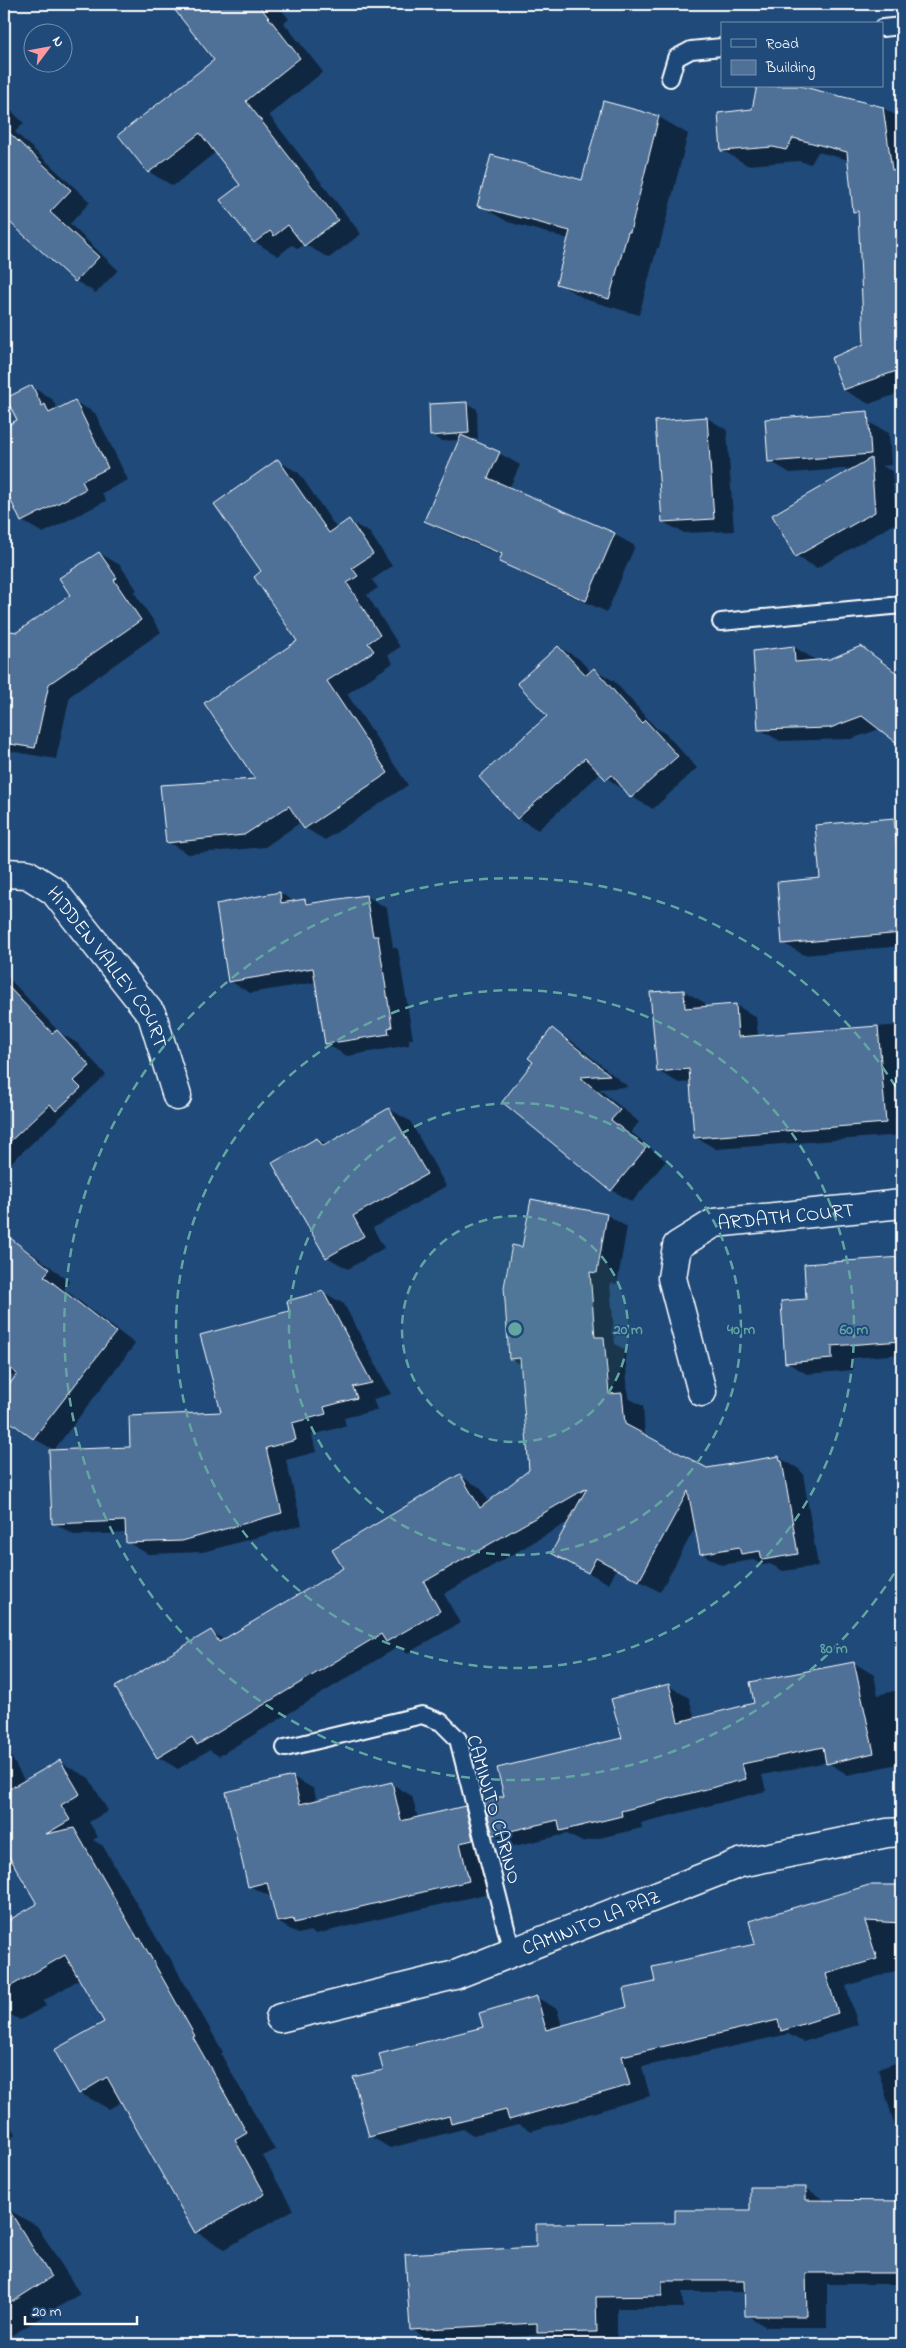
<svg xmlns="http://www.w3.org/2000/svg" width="906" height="2348" font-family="'Indie Flower',sans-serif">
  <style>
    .shadow { fill: #0007 }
    .building { fill: #507197; stroke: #fff }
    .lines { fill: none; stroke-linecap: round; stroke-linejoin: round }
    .service-casing { stroke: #fff; stroke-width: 20 }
    .minor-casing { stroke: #fff; stroke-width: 31 }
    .service { stroke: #1f4a7a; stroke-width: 16 }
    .minor { stroke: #1f4a7a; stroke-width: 28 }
    .ring { fill: none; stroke: #63a6a1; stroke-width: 2.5; stroke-dasharray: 9 6 }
    .labels { text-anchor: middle; stroke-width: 4; stroke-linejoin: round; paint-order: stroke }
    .street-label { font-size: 20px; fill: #fff; stroke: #1f4a7a }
    .centre { fill: #63a6a1; stroke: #1f4a7a; stroke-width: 2.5 }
    .ring-label { font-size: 15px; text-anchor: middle; font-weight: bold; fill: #63a6a1; stroke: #1f4a7a; stroke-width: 4; stroke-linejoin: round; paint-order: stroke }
  </style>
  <rect width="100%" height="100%" fill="#1f4a7a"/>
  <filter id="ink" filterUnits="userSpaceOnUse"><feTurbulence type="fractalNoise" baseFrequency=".02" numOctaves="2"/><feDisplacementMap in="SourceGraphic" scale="10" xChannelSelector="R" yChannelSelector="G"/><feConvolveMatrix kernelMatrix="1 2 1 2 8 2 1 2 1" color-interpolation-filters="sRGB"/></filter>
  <g filter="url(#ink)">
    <path class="shadow" d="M 171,4 L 277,4 L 289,19 L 284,23 L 323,72 L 269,115 L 361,234 L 329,258 L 304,244 L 298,249 L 292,245 L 278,256 L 255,242 L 222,200 L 242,185 L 216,152 L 173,186 L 149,172 L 216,60 Z
      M 610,4 L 633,4 L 626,13 Z
      M 604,102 L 659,117 L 688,134 L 659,248 L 657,248 L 639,315 L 587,300 L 557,283 L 569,239 L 508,222 L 479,205 L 582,181 Z
      M 4,104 L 24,123 L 15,132 L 90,202 L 70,224 L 118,270 L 96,293 L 76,281 L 4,215 Z
      M 883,108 L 902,119 L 902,392 L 869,404 L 844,390 L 866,345 L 860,214 L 854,211 L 849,160 L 818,152 L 811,164 L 799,161 L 747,165 L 722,150 Z
      M 32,387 L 52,399 L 58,410 L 75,402 L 95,413 L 128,480 L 102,493 L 106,501 L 43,533 L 22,521 L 4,483 L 4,428 L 19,421 Z
      M 466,403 L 477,409 L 478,439 L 467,439 L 499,453 L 520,465 L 509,489 L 614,534 L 635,546 L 607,612 L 521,573 L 501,561 L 503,556 L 446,532 L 426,521 L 460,440 L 442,441 L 431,435 Z
      M 707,418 L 727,430 L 734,531 L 684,533 L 663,522 Z
      M 868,422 L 889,433 L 891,465 L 882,466 L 892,471 L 896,523 L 817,568 L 796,556 L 857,468 L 790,473 L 770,461 Z
      M 278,461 L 299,473 L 337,529 L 349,521 L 370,533 L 392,566 L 372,580 L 378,588 L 367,595 L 400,647 L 388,655 L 393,663 L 347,694 L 408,785 L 325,840 L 305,828 L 301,822 L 265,847 L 188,854 L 168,842 L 257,780 L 299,641 L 263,572 Z
      M 99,553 L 120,565 L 137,590 L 134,592 L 161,632 L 70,696 L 56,759 L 4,750 L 4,631 L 17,634 L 72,595 Z
      M 559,647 L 579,659 L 591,672 L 594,669 L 614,681 L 656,728 L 666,734 L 697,768 L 653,809 L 632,797 L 601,773 L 538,830 L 518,818 L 549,716 Z
      M 794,647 L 814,659 L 815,662 L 831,661 L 861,648 L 902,675 L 902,745 L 880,729 L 851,739 L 780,741 L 759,729 Z
      M 894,820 L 902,824 L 902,946 L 804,955 L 783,943 L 821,879 Z
      M 280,893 L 295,902 L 305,901 L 312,905 L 366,896 L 387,908 L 393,947 L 398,949 L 413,1039 L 409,1039 L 409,1045 L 347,1056 L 326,1044 L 317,982 L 250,993 L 230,981 Z
      M 4,973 L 60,1033 L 77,1043 L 106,1075 L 4,1169 Z
      M 684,991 L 705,1003 L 705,1008 L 736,1005 L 756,1017 L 758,1036 L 902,1025 L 902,1135 L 716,1149 L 695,1137 L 691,1082 L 679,1083 L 658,1071 Z
      M 553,1030 L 573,1042 L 628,1087 L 599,1089 L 639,1122 L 631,1132 L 666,1161 L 632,1202 L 612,1190 L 535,1062 Z
      M 389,1109 L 410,1121 L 446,1186 L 373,1228 L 384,1248 L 348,1269 L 327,1257 L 317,1139 L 327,1144 Z
      M 532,1200 L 607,1215 L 627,1227 L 617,1284 L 610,1283 L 615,1344 L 625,1350 L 628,1398 L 643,1406 L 645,1436 L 707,1469 L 778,1457 L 799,1469 L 803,1474 L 818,1566 L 783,1571 L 770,1564 L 763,1565 L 753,1560 L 721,1565 L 701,1553 L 696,1526 L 660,1592 L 617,1568 L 609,1584 L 573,1564 L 570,1521 L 444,1594 L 460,1623 L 408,1653 L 398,1647 L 219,1756 L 209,1750 L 178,1769 L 158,1757 L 211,1632 L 225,1640 L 345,1569 L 460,1476 L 481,1488 L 489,1502 L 530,1470 L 522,1365 L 510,1358 L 523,1248 Z
      M 12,1241 L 32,1253 L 69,1281 L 64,1289 L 135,1344 L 54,1450 L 33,1438 L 4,1415 L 4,1394 L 16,1378 L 4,1368 L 4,1248 L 6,1249 Z
      M 902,1258 L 902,1354 L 852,1358 L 853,1370 L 807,1374 L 786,1362 L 807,1300 L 805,1265 Z
      M 323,1292 L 344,1304 L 391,1394 L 373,1399 L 377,1410 L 344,1418 L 346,1426 L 312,1435 L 316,1452 L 286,1460 L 302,1525 L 203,1552 L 148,1554 L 127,1542 L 127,1533 L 74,1535 L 54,1523 L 131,1448 L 222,1413 L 291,1312 Z
      M 854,1663 L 874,1675 L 878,1695 L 902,1689 L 902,1763 L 848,1775 L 827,1762 L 762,1775 L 766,1791 L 641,1823 L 642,1828 L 582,1842 L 567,1834 L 514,1846 L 494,1835 L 506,1797 L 623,1739 L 669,1686 L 689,1698 L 695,1719 L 756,1704 L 751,1683 Z
      M 4,1744 L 25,1782 L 60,1762 L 89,1778 L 108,1811 L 89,1822 L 98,1837 L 93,1840 L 103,1846 L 166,1954 L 169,1956 L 223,2052 L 221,2054 L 275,2150 L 263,2156 L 293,2210 L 225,2249 L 196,2232 L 123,2101 L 109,2109 L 80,2093 L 105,2023 L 80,1979 L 43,2001 L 46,2006 L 20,2020 L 4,2011 L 4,1947 L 11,1943 L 4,1930 L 4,1925 L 38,1904 L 15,1865 L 4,1871 Z
      M 293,1777 L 314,1789 L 317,1802 L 392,1784 L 412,1796 L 418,1818 L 464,1807 L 485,1819 L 489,1893 L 316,1934 L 310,1931 L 298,1934 L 278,1922 L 272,1897 L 249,1886 Z
      M 869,1886 L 902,1887 L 902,1969 L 846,1986 L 858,2025 L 803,2042 L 788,2034 L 642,2067 L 650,2096 L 531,2131 L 519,2124 L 473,2135 L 463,2129 L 390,2148 L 370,2136 L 385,2070 L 485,2028 L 536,1997 L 557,2009 L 562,2027 L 629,2008 L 657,1983 L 757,1945 Z
      M 902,2061 L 902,2150 L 878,2069 Z
      M 4,2114 L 16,2134 L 4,2143 Z
      M 752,2188 L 806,2188 L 827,2202 L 902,2202 L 902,2284 L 827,2284 L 827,2327 L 766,2327 L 746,2315 L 746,2292 L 682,2292 L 683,2308 L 617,2308 L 617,2343 L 559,2344 L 544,2335 L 431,2341 L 411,2329 L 538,2248 L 752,2211 Z
      M 7,2209 L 37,2226 L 80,2294 L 4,2340 L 4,2210 Z"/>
    <path class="building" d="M 170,4 L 258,4 L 300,58 L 246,101 L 338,220 L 304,246 L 288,225 L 274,236 L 270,231 L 254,243 L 220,200 L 240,185 L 200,133 L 148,173 L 118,135 L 214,60 Z
      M 757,86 L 800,86 L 883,107 L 892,170 L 898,169 L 902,214 L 902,369 L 843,390 L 831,358 L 864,344 L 858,211 L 853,212 L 847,152 L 793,138 L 786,150 L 773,147 L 721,151 L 718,113 L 752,109 Z
      M 603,101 L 659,116 L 630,232 L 628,232 L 609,299 L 556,284 L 570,231 L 477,206 L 491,155 L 582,180 Z
      M 4,128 L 71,190 L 50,212 L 99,257 L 75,282 L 4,217 Z
      M 32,385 L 42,406 L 45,404 L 49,413 L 75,400 L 108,468 L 82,481 L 86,489 L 21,522 L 4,486 L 4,427 L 17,420 L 6,398 Z
      M 467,402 L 469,433 L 430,436 L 429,404 Z
      M 868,411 L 871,454 L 768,462 L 765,419 Z
      M 707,417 L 714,519 L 662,522 L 655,421 Z
      M 461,435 L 500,452 L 488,478 L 615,533 L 586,601 L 499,562 L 502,554 L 424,521 Z
      M 871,458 L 875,512 L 795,557 L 772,515 Z
      M 278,459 L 329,533 L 349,519 L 373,554 L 352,568 L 358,576 L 347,583 L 380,635 L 368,643 L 374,651 L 327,681 L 388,773 L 304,829 L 289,806 L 244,835 L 166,843 L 160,785 L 255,779 L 204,703 L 297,641 L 254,577 L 261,571 L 214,504 Z
      M 99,552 L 117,578 L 114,580 L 141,620 L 49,684 L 35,748 L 4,743 L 4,630 L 17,632 L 70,595 L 59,578 Z
      M 558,646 L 586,675 L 594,668 L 642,723 L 645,720 L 678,756 L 631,798 L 612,775 L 606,780 L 585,758 L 517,819 L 479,777 L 547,716 L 517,683 Z
      M 794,646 L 795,662 L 830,659 L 861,646 L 902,677 L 902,747 L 862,716 L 830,728 L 758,730 L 753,651 Z
      M 894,818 L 902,907 L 902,933 L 782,944 L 777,882 L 820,878 L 815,825 Z
      M 280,892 L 281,903 L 305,899 L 306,904 L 366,895 L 373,936 L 378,936 L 392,1027 L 388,1028 L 389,1034 L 325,1044 L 313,968 L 228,982 L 216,904 Z
      M 4,982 L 52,1033 L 57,1030 L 90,1066 L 74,1081 L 81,1088 L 56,1111 L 50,1104 L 4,1147 Z
      M 684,990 L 685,1008 L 736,1004 L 738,1037 L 878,1026 L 886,1123 L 694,1138 L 689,1069 L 657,1072 L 650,992 Z
      M 552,1028 L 610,1075 L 580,1077 L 620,1110 L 611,1120 L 646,1148 L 611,1191 L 502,1102 L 533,1062 L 528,1058 Z
      M 389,1108 L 427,1174 L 353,1216 L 364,1236 L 326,1258 L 272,1163 L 317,1138 L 323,1146 Z
      M 531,1199 L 607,1214 L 597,1273 L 590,1272 L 595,1337 L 604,1337 L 609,1394 L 622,1393 L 625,1424 L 707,1468 L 779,1456 L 780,1461 L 782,1461 L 798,1554 L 762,1560 L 760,1551 L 741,1554 L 739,1547 L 700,1554 L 688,1491 L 639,1581 L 596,1558 L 588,1573 L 551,1553 L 587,1488 L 424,1582 L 440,1611 L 386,1642 L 381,1634 L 197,1745 L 192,1737 L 157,1758 L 115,1687 L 211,1630 L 219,1642 L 343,1568 L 332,1550 L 460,1474 L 480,1508 L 529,1470 L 520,1358 L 509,1359 L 504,1287 L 512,1245 L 522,1247 Z
      M 4,1233 L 50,1269 L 44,1276 L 116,1332 L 33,1439 L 4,1417 L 4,1392 L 17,1374 L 4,1363 Z
      M 902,1257 L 902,1341 L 832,1346 L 832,1359 L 785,1363 L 781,1301 L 806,1299 L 804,1264 Z
      M 323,1291 L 372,1383 L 353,1387 L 357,1398 L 324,1407 L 326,1414 L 292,1423 L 296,1440 L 266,1448 L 282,1513 L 182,1541 L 126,1543 L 125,1521 L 52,1524 L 49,1450 L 130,1447 L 129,1416 L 221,1412 L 200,1335 L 289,1311 L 287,1301 Z
      M 854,1662 L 874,1753 L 826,1764 L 823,1747 L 742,1764 L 746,1779 L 621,1811 L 622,1816 L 560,1831 L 558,1820 L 493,1835 L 484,1801 L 504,1796 L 497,1768 L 622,1738 L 611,1699 L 669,1684 L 678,1722 L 754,1703 L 750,1682 Z
      M 60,1760 L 80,1794 L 61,1805 L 70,1820 L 46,1834 L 74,1828 L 138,1939 L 140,1938 L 195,2036 L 193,2037 L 247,2133 L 235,2140 L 265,2194 L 195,2233 L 107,2077 L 79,2094 L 54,2050 L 104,2022 L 65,1955 L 4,1990 L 4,1923 L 37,1904 L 4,1848 L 4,1792 Z
      M 293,1776 L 300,1804 L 392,1782 L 401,1821 L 465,1806 L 473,1840 L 460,1843 L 469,1881 L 294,1923 L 293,1919 L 277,1922 L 267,1882 L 248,1887 L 226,1792 Z
      M 869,1885 L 902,1885 L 902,1923 L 865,1921 L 877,1959 L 826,1974 L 838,2013 L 781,2031 L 778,2020 L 622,2056 L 630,2085 L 509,2120 L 506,2110 L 451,2124 L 449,2116 L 369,2137 L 353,2077 L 383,2070 L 379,2054 L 483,2027 L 479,2013 L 537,1996 L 546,2030 L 627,2007 L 623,1989 L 655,1982 L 652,1967 L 755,1944 L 749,1921 Z
      M 750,2187 L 806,2187 L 806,2200 L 902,2201 L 902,2273 L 806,2273 L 807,2316 L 745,2316 L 744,2281 L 662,2281 L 662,2296 L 596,2297 L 597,2332 L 537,2333 L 537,2323 L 410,2330 L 405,2254 L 536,2247 L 536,2224 L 675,2223 L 675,2210 L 750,2210 Z
      M 4,2202 L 51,2277 L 4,2307 Z"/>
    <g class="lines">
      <g class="service-casing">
        <path id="service" d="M 882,28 L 902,26
          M 670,78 L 676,58 L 691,50 L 722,47
          M 721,622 L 902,605
          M 285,1748 L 422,1715 L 441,1722 L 458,1739 L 512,1952"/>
      </g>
      <g class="minor-casing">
        <g id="minor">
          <path id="s1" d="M 4,873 L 27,874 L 54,891 L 152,1015 L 177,1096"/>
          <path id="s2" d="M 702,1392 L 672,1278 L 677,1246 L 714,1223 L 902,1204"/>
          <path id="s3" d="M 280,2018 L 455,1975 L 740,1863 L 887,1833 L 902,1832"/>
        </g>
      </g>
      <use href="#service" class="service"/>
      <use href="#minor" class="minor"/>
    </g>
  </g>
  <circle cx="515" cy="1329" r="113" fill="#63a6a1" fill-opacity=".12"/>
  <g class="ring">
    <circle cx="515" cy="1329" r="113"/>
    <circle cx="515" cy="1329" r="226"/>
    <circle cx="515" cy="1329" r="339"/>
    <path d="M902 1561A451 451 0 1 1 902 1097"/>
  </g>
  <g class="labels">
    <g class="street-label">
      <text dy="7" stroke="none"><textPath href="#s1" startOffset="149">HIDDEN VALLEY COURT</textPath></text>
      <text dy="7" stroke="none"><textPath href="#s2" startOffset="266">ARDATH COURT</textPath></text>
      <text transform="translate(495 1809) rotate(74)" y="7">CAMINITO CARINO</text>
      <text dy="7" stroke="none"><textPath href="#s3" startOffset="326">CAMINITO LA PAZ</textPath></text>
    </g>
  </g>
  <circle cx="515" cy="1329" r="8" class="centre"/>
  <g class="ring-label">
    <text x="628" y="1334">20 m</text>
    <text x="741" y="1334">40 m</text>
    <text x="854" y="1334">60 m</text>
    <text x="834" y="1653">80 m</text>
  </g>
  <rect width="906" height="2348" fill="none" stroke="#1f4a7a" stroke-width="20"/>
  <rect x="10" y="10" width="886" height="2328" fill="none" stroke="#fff" stroke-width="2" filter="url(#ink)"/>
  <rect x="721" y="22" width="162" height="65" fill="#1f4a7a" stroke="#7992af"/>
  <rect x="731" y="39" width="25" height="8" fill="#1f4a7a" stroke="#7992af"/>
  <text x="766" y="48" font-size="15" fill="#ffffff">Road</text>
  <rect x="731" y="60" width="25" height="15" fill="#507197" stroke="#7992af"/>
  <text x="766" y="72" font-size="15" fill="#ffffff">Building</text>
  <g transform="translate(48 48) rotate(58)"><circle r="24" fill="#1f4a7a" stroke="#7992af"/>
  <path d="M0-4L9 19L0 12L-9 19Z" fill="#ff9aa2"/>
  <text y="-8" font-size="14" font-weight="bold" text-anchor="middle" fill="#ffffff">N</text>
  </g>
  <path d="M25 2316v8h112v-8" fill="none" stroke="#ffffff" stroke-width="2.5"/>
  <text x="32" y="2316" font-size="15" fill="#ffffff" stroke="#1f4a7a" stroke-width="4" paint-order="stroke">20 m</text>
</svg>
